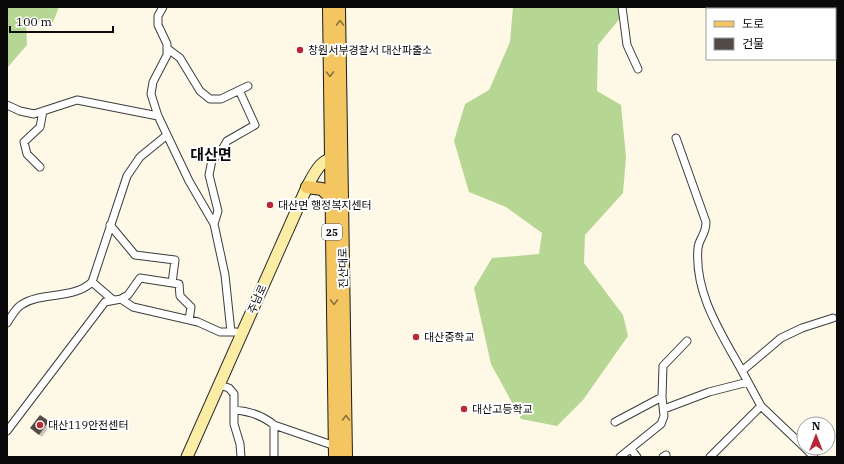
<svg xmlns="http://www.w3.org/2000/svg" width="844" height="464" font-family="'IBM Plex Serif','Noto Sans KR',serif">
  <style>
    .forest { fill: #b6d694 }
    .shadow { fill: #0003 }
    .building { fill: #524a47 }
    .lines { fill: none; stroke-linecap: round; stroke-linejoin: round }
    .street-casing { stroke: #3d3d3d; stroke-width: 9 }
    .secondary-casing { stroke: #2c2c2c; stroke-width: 13 }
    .primary-casing { stroke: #1b1b1b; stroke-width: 14 }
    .street { stroke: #fff; stroke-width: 7 }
    .secondary { stroke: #fceda5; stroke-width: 11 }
    .primary { stroke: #f4c662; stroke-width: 12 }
    .oneway { stroke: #8b713a }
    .poi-dot { fill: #b42838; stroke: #fff; stroke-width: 1.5 }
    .labels { text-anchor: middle; stroke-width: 4; stroke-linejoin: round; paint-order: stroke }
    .shield { fill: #fff; stroke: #545454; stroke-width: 1 }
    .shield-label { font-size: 10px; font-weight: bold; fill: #0a0a0a }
    .poi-label { font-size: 11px; fill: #0a0a0a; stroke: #fff; text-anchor: start }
    .street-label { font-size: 11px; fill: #0a0a0a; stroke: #fff }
    .district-label { font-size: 15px; font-weight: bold; fill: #0a0a0a; stroke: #fff }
  </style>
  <rect width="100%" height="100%" fill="#fef8e7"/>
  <path class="forest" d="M 7,7 L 59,7 L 53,22 L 26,21 L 27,45 L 7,68 Z
    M 513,7 L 621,7 L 621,17 L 598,45 L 597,91 L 621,105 L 626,157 L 623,193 L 585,235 L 584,263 L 623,315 L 628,336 L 583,400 L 557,426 L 521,419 L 491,364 L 474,288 L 492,258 L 539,254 L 542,233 L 506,207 L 469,192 L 454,141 L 465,104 L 489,90 L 510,42 Z"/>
  <path class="shadow" d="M 40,416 L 51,424 L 42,437 L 34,431 Z"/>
  <path class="building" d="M 40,415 L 49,421 L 39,435 L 30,428 Z"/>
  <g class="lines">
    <g class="street-casing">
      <path id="street" d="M 163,7 L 158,16 L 158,25 L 167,44 L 167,55 L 153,82 L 151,94 L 158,116 L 189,181 L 214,224 L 225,275 L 231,332
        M 622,7 L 627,45 L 638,69
        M 168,49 L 180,58 L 200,91 L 210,99 L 221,99 L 248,86
        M 7,105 L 20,111 L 34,114 L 77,100 L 158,116
        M 676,138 L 706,222 C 706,235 699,238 698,248 C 694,293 721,333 742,371
        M 40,167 L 27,154 L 24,142 L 40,127 L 43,111
        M 214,224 L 218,211 L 209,175 L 212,160 L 220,153 L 227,141 L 255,125 L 239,90
        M 110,225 L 135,255 L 175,260 L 172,283
        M 92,282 L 113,300
        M 121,299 L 128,295 L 140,278 L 179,284 L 180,296 L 191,307 L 189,320
        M 7,323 C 11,317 15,309 21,305 C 42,291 73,300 92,282 L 127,176 L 140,157 L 167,135
        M 219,385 L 229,388 L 234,394 L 234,424 L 240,444 L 241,457
        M 664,409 L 709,392 L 748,382
        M 234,410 C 249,411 262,415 274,425 L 274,457
        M 615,422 L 662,397
        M 274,425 L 335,446
        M 7,431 L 105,302 L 121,299 L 133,307 L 198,322 L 220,332 L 236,332
        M 804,447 L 761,406 L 742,371 L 781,338 L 802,328 L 833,318
        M 805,448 L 814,457
        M 631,449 L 637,457
        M 620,457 L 661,424 L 664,416 L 662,397 L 663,366 L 687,341
        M 663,457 L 666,455
        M 710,457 L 761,406"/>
    </g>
    <g class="secondary-casing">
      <path id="secondary" d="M 187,457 L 307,187 C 315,172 321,157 340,157"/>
    </g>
    <g class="primary-casing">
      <path id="primary" d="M 329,7 L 335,457
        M 339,7 L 346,457
        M 307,187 L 322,189 L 332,199"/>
    </g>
    <use href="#street" class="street"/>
    <use href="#secondary" class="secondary"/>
    <use href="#primary" class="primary"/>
  </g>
  <defs><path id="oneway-chevron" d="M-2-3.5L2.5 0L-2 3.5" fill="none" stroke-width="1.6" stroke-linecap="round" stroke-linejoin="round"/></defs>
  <g class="oneway">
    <use href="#oneway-chevron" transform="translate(340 23) rotate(-91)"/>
    <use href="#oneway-chevron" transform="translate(330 74) rotate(89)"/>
    <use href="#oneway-chevron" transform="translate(334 302) rotate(90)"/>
    <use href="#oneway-chevron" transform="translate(346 418) rotate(-90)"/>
  </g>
  <g class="poi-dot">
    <circle cx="300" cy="50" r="4"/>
    <circle cx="270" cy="205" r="4"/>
    <circle cx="416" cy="337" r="4"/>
    <circle cx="464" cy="409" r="4"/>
    <circle cx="40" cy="425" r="4"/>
  </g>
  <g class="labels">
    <rect class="shield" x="322" y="224" width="20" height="16" rx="3"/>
    <g class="shield-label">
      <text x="332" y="236">25</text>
    </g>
    <g class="poi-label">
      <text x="308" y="54">창원서부경찰서 대산파출소</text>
      <text x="278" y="209">대산면 행정복지센터</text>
      <text x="424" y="341">대산중학교</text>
      <text x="472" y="413">대산고등학교</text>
      <text x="48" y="429">대산119안전센터</text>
    </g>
    <g class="street-label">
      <text transform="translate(343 268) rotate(-91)" y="4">진산대로</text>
      <text transform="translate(257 299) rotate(-66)" y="4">주남로</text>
    </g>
    <g class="district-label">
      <text x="211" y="160">대산면</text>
    </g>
  </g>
  <rect width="844" height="464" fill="none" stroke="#0a0a0a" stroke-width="16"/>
  <rect x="706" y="8" width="130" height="52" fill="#ffffff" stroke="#9d9d9d"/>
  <rect x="714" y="21" width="20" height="6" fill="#f4c662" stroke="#9d9d9d"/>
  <text x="742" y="28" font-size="12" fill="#0a0a0a">도로</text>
  <rect x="714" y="38" width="20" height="12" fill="#524a47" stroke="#9d9d9d"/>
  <text x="742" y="48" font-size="12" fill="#0a0a0a">건물</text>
  <g transform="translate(816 436)"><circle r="19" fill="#ffffff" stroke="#9d9d9d"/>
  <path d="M0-3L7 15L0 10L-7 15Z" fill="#b42838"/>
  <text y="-6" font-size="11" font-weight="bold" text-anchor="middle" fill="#0a0a0a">N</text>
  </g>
  <path d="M10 26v6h103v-6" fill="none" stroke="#0a0a0a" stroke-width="2"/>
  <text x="16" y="26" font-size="12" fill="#0a0a0a" stroke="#ffffff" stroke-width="3" paint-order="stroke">100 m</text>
</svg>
